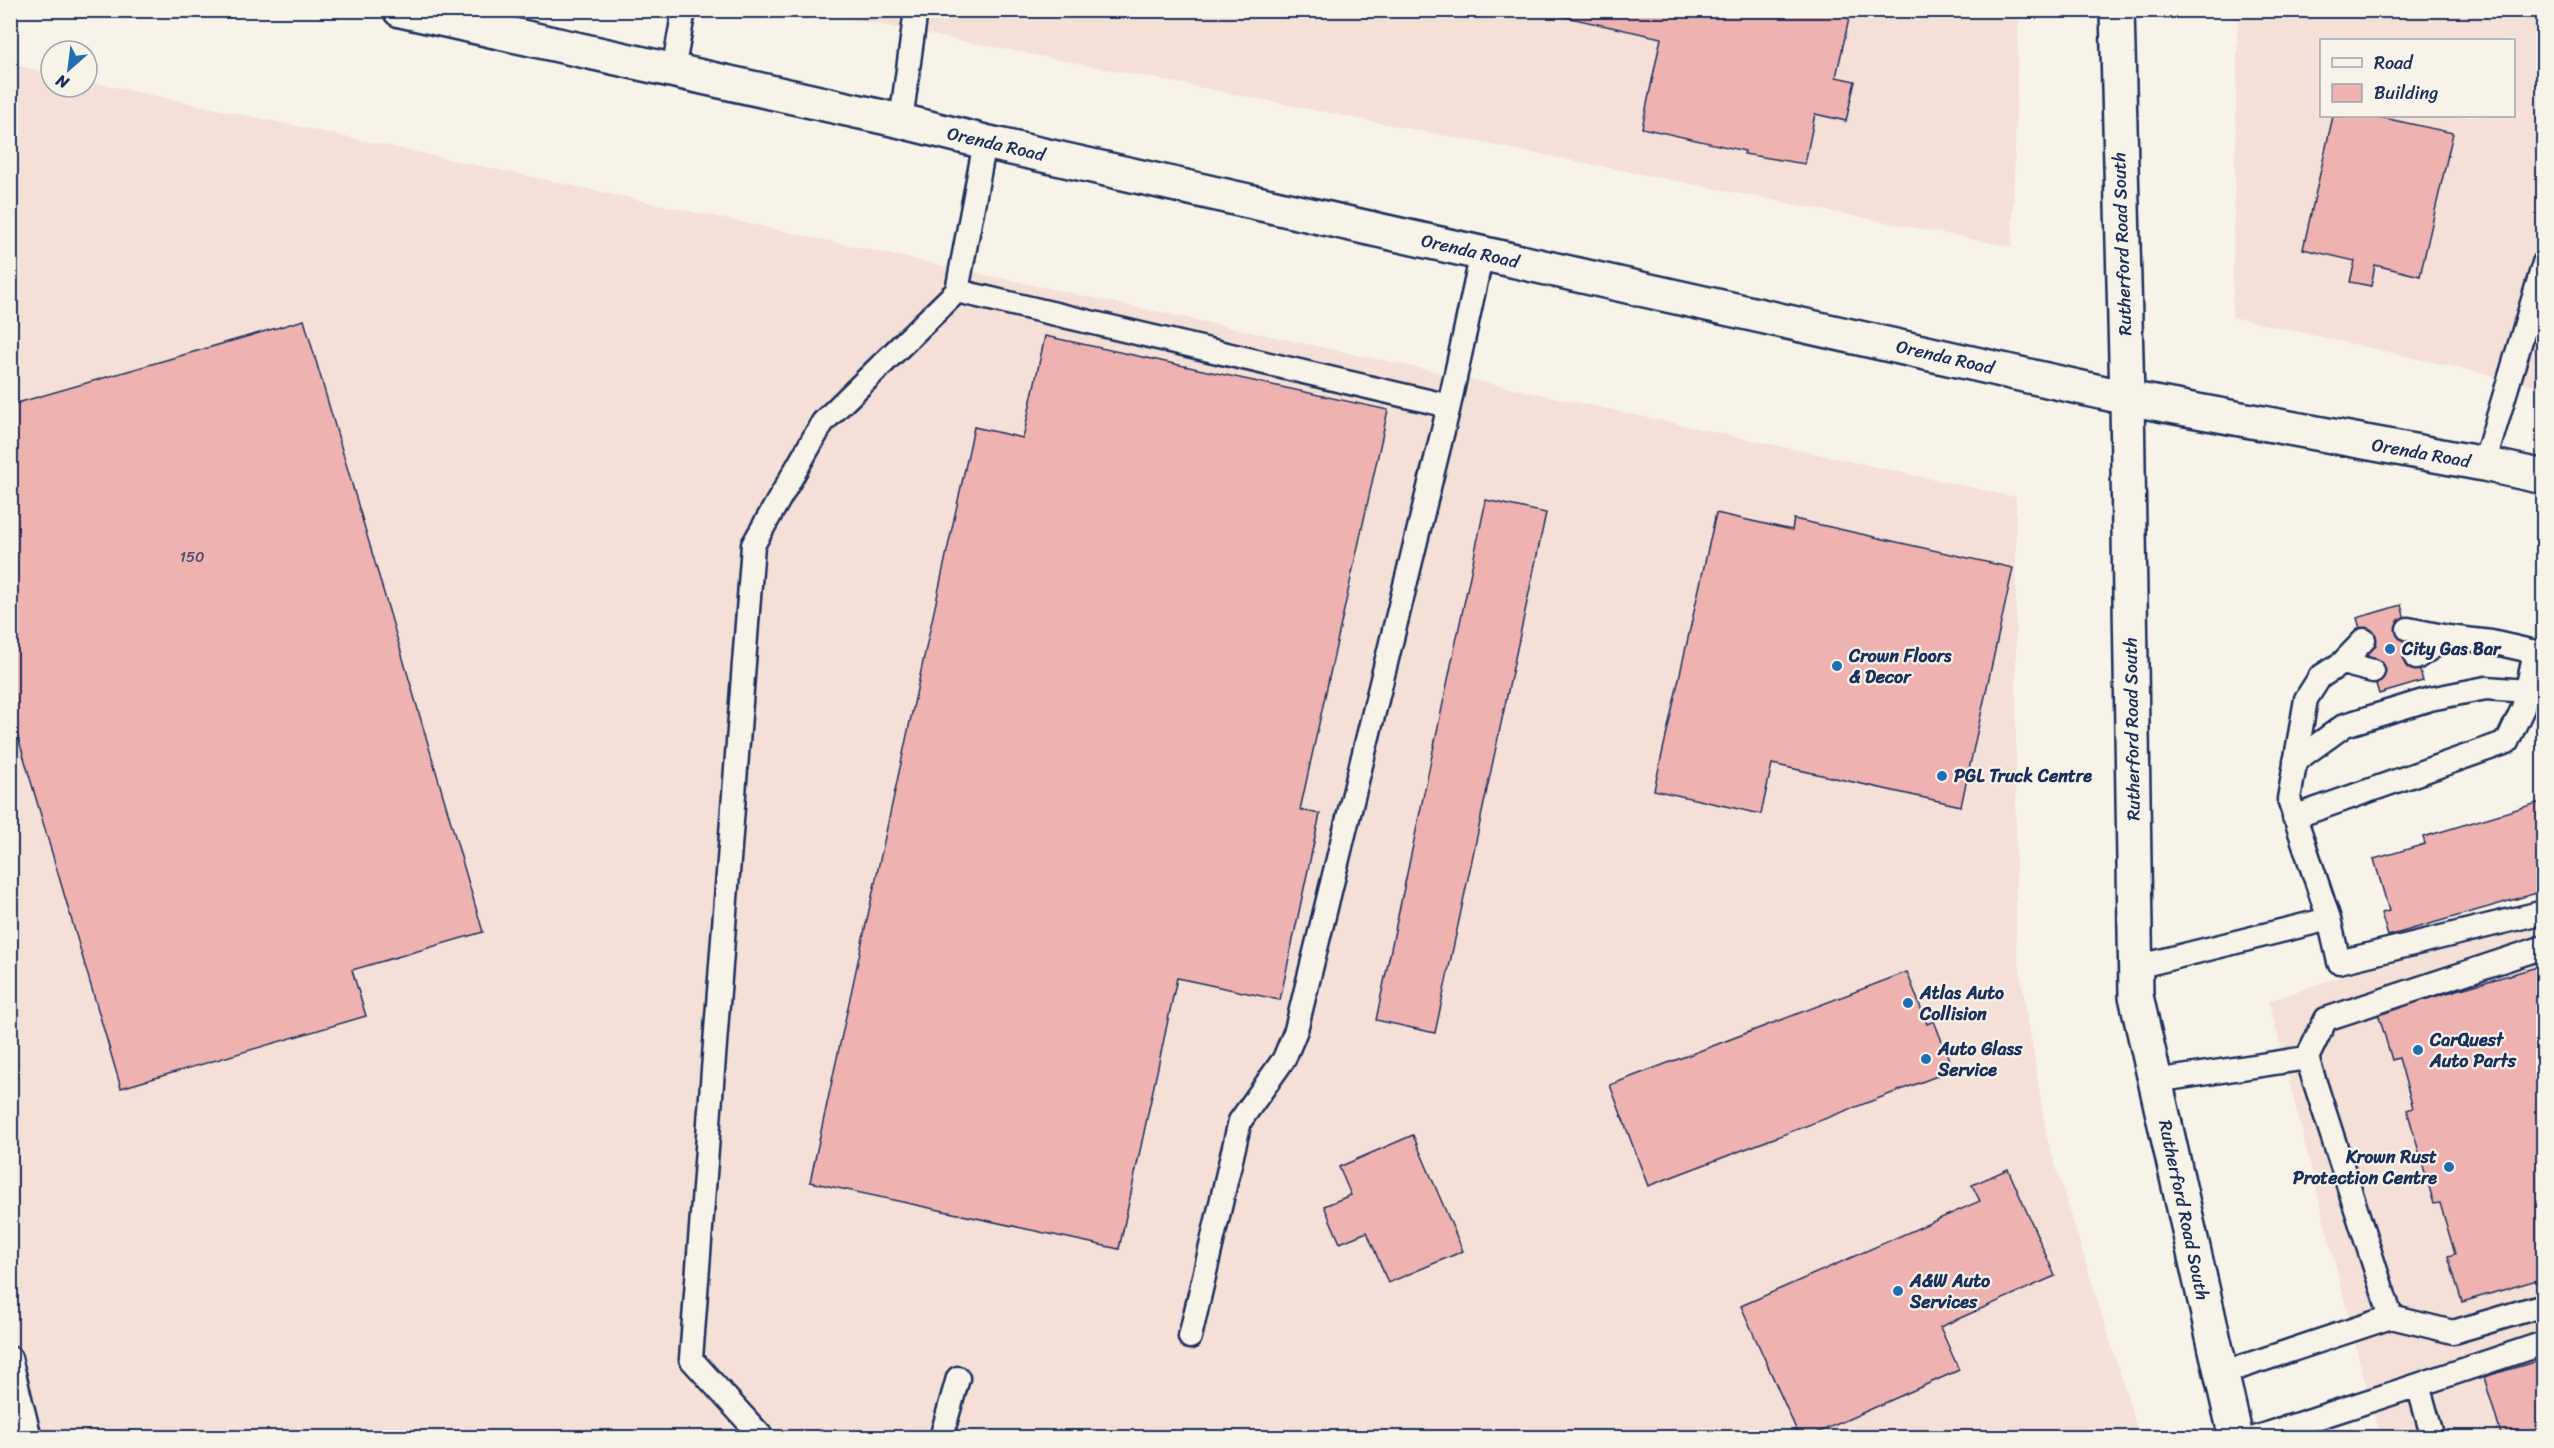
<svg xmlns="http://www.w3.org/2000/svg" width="2554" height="1448" font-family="Sriracha,sans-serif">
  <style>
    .built { fill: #f4e0d7; fill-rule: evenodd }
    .building { fill: #eeb3b0; stroke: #1b2f5e; stroke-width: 1.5 }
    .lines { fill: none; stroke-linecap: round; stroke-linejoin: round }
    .lane-casing { stroke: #1b2f5e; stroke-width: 27 }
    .secondary-casing { stroke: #1b2f5e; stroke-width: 38 }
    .lane { stroke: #f7f3e8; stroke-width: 22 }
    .secondary { stroke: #f7f3e8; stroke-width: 33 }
    .poi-dot { fill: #1f6fb2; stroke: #f7f3e8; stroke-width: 2 }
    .labels { text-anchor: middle; stroke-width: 4.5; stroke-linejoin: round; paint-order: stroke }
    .number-label { font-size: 15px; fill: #505072 }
    .street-label { font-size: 18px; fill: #1b2f5e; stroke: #f7f3e8 }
    .poi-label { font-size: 18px; font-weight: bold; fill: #1b2f5e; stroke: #f7f3e8; text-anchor: start }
  </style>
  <rect width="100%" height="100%" fill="#f7f3e8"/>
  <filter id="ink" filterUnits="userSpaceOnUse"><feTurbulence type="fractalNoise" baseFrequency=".0167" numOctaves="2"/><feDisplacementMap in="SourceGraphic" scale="12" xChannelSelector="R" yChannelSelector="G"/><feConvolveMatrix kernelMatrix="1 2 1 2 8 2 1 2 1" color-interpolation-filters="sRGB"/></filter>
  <g filter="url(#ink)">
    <path class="built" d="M 810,11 L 2019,11 L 2012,247 Z
      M 2238,11 L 2543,11 L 2543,387 L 2232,317 ZM 2322,40 L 2514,40 L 2514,116 L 2322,116 Z
      M 10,64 L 51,73 L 51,87 L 87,87 L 87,81 L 2016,497 L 2016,944 L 2047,1138 L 2140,1437 L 11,1437 Z
      M 2543,907 L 2543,1437 L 2381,1437 L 2365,1382 L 2269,1001 Z"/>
    <path class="building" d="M 1534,10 L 1851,10 L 1836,77 L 1855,81 L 1846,121 L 1815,114 L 1805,164 L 1744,154 L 1745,151 L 1642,128 L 1661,38 Z
      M 2333,116 L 2375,116 L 2453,133 L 2420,276 L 2375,265 L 2371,286 L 2350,282 L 2355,261 L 2303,249 Z
      M 304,320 L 483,932 L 352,970 L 366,1016 L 121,1088 L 10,710 L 10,405 Z
      M 1045,336 L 1388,410 L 1300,810 L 1320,814 L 1280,1000 L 1177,978 L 1119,1249 L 810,1182 L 974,427 L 1023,438 Z
      M 1486,500 L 1546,513 L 1435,1033 L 1376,1020 Z
      M 1716,513 L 1792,530 L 1794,519 L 2013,568 L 1961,806 L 1772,764 L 1761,814 L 1654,790 Z
      M 2401,605 L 2423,681 L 2379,694 L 2357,618 Z
      M 2544,801 L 2544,891 L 2388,936 L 2381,913 L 2389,911 L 2374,859 L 2425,844 L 2423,837 Z
      M 2544,965 L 2544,1278 L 2462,1302 L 2448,1256 L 2455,1254 L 2440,1203 L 2434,1204 L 2407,1110 L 2413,1108 L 2399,1058 L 2392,1060 L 2378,1013 Z
      M 1907,972 L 1927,1024 L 1934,1021 L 1953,1070 L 1648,1186 L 1610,1085 Z
      M 1413,1135 L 1463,1251 L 1388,1283 L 1367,1232 L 1340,1243 L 1324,1206 L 1351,1195 L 1339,1167 Z
      M 2008,1169 L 2055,1276 L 1940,1327 L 1959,1370 L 1806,1438 L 1800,1438 L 1741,1306 L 1980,1201 L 1972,1185 Z
      M 2544,1359 L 2544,1438 L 2502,1438 L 2484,1377 Z"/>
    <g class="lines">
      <g class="lane-casing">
        <path id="lane" d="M 673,71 L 684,10
          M 901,121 L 916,10
          M 985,142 L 957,291 L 1449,406 L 1482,253
          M 2484,464 L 2544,263
          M 2408,629 L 2448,637
          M 2364,640 L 2342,663 L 2373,671
          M 2416,658 L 2448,637 L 2491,642 L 2544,654
          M 2295,761 L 2345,725 L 2430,699 L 2486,688 L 2527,691
          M 2294,817 L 2507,742 L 2523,708 L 2535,652
          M 2329,919 L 2339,962 L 2544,912
          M 2136,967 L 2329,919 L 2289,799 L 2306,699 L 2320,677 L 2342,663
          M 2155,1081 L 2307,1058
          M 2391,1317 L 2307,1058 L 2326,1019 L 2544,947
          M 1190,1337 L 1240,1121 L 1284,1059 L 1296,1030 L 1449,406
          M 10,1358 L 30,1438
          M 2220,1374 L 2391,1317 L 2453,1332 L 2544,1305
          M 2418,1385 L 2544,1343
          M 763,1438 L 691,1359 L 753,545 L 823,422 L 957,291
          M 941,1438 L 958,1378
          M 2255,1438 L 2418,1385 L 2433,1438"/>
      </g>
      <g class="secondary-casing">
        <path id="secondary" d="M 400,10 L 901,121 L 985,142 L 2127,398 L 2484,464 L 2544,477
          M 2117,10 L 2127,398 L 2136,996 L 2236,1438"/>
      </g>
      <use href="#lane" class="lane"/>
      <use href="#secondary" class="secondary"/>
    </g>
  </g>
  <g class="poi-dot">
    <circle cx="2390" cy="649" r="6"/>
    <circle cx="1837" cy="666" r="6"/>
    <circle cx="1942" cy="776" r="6"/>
    <circle cx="1908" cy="1003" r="6"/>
    <circle cx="2418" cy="1050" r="6"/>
    <circle cx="1926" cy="1059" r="6"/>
    <circle cx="2449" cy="1167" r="6"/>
    <circle cx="1898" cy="1291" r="6"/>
  </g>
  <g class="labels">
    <g class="number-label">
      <text x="192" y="562">150</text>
    </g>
    <g class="street-label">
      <text transform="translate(996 144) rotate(13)" y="6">Orenda Road</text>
      <text transform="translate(2122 244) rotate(-92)" y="6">Rutherford Road South</text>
      <text transform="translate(1470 251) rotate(13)" y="6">Orenda Road</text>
      <text transform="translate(1945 357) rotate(13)" y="6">Orenda Road</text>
      <text transform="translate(2421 453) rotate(10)" y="6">Orenda Road</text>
      <text transform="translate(2132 729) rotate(-91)" y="6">Rutherford Road South</text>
      <text transform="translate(2184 1210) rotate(78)" y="6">Rutherford Road South</text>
    </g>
    <g class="poi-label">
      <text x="2402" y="655">City Gas Bar</text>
      <text x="1849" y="662">Crown Floors<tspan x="1849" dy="21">&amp; Decor</tspan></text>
      <text x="1954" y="782">PGL Truck Centre</text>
      <text x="1920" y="999">Atlas Auto<tspan x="1920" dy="21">Collision</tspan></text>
      <text x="2430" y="1046">CarQuest<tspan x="2430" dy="21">Auto Parts</tspan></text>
      <text x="1938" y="1055">Auto Glass<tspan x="1938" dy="21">Service</tspan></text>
      <text x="2437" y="1163" text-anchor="end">Krown Rust<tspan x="2437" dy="21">Protection Centre</tspan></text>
      <text x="1910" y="1287">A&amp;W Auto<tspan x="1910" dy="21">Services</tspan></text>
    </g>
  </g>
  <rect width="2554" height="1448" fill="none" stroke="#f7f3e8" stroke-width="36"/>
  <rect x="18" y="18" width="2518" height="1412" fill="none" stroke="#1b2f5e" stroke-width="2" filter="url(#ink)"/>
  <rect x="2320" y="39" width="195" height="78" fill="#f7f3e8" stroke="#9fa5b1" stroke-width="1.5"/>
  <rect x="2332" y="58" width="30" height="9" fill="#f7f3e8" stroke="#9fa5b1" stroke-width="1.5"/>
  <text x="2374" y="69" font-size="18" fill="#1b2f5e">Road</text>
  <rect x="2332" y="84" width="30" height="18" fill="#eeb3b0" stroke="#9fa5b1" stroke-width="1.5"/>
  <text x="2374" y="99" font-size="18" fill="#1b2f5e">Building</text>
  <g transform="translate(69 69) rotate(208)"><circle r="28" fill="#f7f3e8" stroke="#9fa5b1" stroke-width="1.5"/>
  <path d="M0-4.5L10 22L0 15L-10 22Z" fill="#1f6fb2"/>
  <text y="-9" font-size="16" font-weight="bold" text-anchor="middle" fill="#1b2f5e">N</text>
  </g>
</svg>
